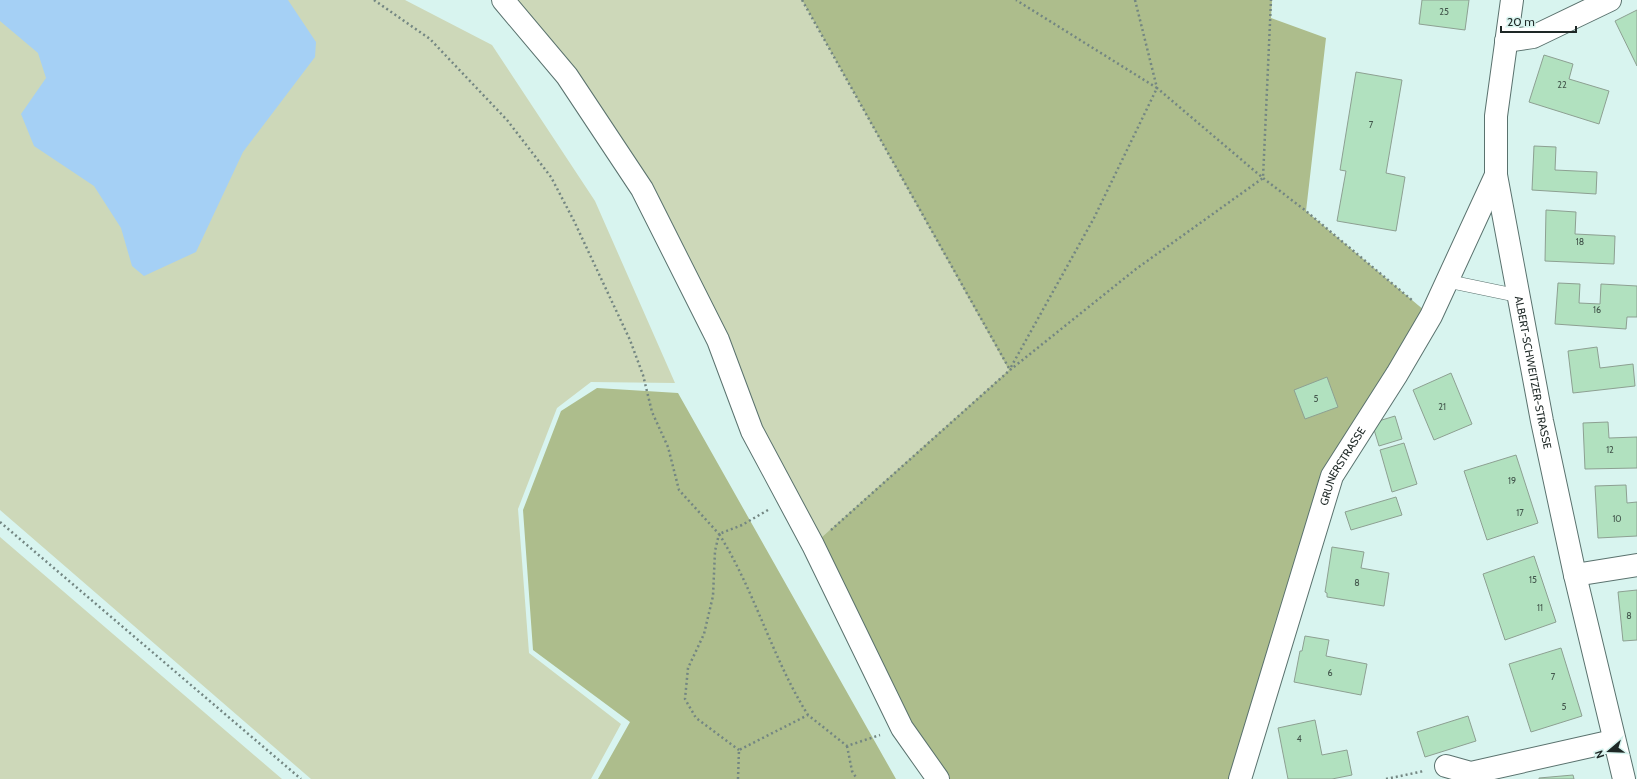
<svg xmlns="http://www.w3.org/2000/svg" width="1637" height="779" font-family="Cabin,sans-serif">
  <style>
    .green { fill: #cdd8b9 }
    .forest { fill: #adbd8c }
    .water { fill: #a5d0f5 }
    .building { fill: #b1e1bf; stroke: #8da092 }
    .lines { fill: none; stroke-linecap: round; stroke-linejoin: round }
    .lane-casing { stroke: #5a726e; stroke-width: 14 }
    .street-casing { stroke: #5a726e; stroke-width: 24 }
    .path { stroke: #738682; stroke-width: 2.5; stroke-dasharray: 2 3; stroke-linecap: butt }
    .lane { stroke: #fff; stroke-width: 13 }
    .street { stroke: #fff; stroke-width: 22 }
    .labels { text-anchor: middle; stroke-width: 3.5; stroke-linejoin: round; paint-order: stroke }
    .number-label { font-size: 9px; fill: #43564c }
    .street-label { font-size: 11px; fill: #1e2826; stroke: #d8f4ef }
  </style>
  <rect width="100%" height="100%" fill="#d8f4ef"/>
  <path class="green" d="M 0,0 L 405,0 L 492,45 L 595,201 L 675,383 L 591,382 L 557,408 L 518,509 L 529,653 L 621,724 L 591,779 L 311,779 L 0,510 Z
    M 503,0 L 802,0 L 1010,370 L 813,545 L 642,189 Z
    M 0,537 L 282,779 L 0,779 Z"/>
  <path class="forest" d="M 802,0 L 1272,0 L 1271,18 L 1326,38 L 1306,211 L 1431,316 L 1332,476 L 1240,779 L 938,779 L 813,545 L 1009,370 Z
    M 597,388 L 678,393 L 896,779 L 598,779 L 630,722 L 533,650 L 523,510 L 561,411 Z"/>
  <path class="water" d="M 0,0 L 288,0 L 316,42 L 315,57 L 243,152 L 196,252 L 144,276 L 132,266 L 121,228 L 94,186 L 34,146 L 21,114 L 46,78 L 38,53 L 0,21 Z"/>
  <path class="building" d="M 1422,0 L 1469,0 L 1465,30 L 1419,24 Z
    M 1637,10 L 1637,66 L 1615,21 Z
    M 1544,55 L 1573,64 L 1569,79 L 1609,91 L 1599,124 L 1529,102 Z
    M 1356,72 L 1402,80 L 1386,173 L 1405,177 L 1396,231 L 1337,221 L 1346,171 L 1340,170 Z
    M 1534,146 L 1556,147 L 1555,170 L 1597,172 L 1596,194 L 1532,190 Z
    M 1546,210 L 1576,212 L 1575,234 L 1615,236 L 1614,264 L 1545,261 Z
    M 1558,283 L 1580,284 L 1579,303 L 1600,304 L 1601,284 L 1637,286 L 1637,317 L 1627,317 L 1626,329 L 1555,324 Z
    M 1597,347 L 1600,368 L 1633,364 L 1635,386 L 1573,393 L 1568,351 Z
    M 1451,373 L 1472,424 L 1434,440 L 1413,390 Z
    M 1327,377 L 1338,407 L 1305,419 L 1294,390 Z
    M 1395,416 L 1402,439 L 1379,446 L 1372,423 Z
    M 1608,422 L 1609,438 L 1637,437 L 1637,468 L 1585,469 L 1583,423 Z
    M 1404,443 L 1417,484 L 1392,492 L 1380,450 Z
    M 1516,455 L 1538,523 L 1487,540 L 1464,471 Z
    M 1626,485 L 1627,503 L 1637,502 L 1637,536 L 1598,538 L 1595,486 Z
    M 1396,497 L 1402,515 L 1351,530 L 1345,512 Z
    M 1332,547 L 1364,552 L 1361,568 L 1389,573 L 1384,606 L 1327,597 L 1327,593 L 1325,592 Z
    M 1534,556 L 1556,622 L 1505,640 L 1483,574 Z
    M 1637,590 L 1637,640 L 1623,641 L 1618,592 Z
    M 1305,636 L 1329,640 L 1326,656 L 1367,664 L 1361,695 L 1294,682 L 1300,651 L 1302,651 Z
    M 1561,648 L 1582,716 L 1531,732 L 1509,664 Z
    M 1468,716 L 1476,741 L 1425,757 L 1417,732 Z
    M 1315,720 L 1322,755 L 1347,750 L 1352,775 L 1332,779 L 1288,779 L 1278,728 Z
    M 1573,775 L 1574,779 L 1539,779 L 1539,778 Z"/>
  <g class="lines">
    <g class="lane-casing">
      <path id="lane" d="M 1447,281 L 1519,296"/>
    </g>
    <g class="street-casing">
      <g id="street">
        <path d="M 503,0 L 567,76 L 642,189 L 718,340 L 752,431 L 813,545 L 902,728 L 938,779"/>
        <path id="s1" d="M 1512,0 L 1496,116 L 1496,175 L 1542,421 L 1575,575 L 1624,779"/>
        <path d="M 1506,41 L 1533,37 L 1610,0"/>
        <path d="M 1575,575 L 1637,565"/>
        <path d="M 1446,766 L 1471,773 L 1613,741"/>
        <path id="s2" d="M 1240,779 L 1332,476 L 1397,374 L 1431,316 L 1496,175"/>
      </g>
    </g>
    <path class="path" d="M 374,0 L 430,39 L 507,120 L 551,177 L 574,221 L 630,340 L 643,375 L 652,412 L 668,447 L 679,490 L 719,534 L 715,551 L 713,596 L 704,634 L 688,668 L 685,699 L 696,718 L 739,750
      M 802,0 L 1010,370
      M 1135,0 L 1157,88 L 1263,178 L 1306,211 L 1413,301
      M 1011,367 L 1094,218 L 1157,88 L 1016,0
      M 768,510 L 742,525 L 719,534 C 755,591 772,658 808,715
      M 0,522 L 301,779
      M 831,530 L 1010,370 L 1136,269 L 1263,178 L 1271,0
      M 847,746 L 852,771 L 857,779
      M 738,779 L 739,750 L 808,715 L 847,746 L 880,735
      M 1386,779 L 1424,771"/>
    <use href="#lane" class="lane"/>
    <use href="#street" class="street"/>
  </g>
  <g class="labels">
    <g class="number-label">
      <text x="1444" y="15">25</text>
      <text x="1562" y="88">22</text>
      <text x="1371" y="128">7</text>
      <text x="1580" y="245">18</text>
      <text x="1597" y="313">16</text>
      <text x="1316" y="402">5</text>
      <text x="1442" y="410">21</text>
      <text x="1610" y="453">12</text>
      <text x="1512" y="484">19</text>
      <text x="1520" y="516">17</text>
      <text x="1617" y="522">10</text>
      <text x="1533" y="583">15</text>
      <text x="1357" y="586">8</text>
      <text x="1540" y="611">11</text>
      <text x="1629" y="619">8</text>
      <text x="1330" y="676">6</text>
      <text x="1553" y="680">7</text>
      <text x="1564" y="710">5</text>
      <text x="1299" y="742">4</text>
    </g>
    <g class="street-label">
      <text dy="4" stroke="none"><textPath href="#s1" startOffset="377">ALBERT-SCHWEITZER-STRASSE</textPath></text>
      <text dy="4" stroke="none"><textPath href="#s2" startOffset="330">GRUNERSTRASSE</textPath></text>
    </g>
  </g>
  <g transform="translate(1609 751) rotate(251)" stroke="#d8f4ef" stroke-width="3" paint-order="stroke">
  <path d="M0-3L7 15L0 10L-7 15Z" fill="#1e2826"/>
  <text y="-6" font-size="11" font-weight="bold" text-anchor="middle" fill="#1e2826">N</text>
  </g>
  <path d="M1501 26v6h75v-6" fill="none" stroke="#1e2826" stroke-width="2"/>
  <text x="1507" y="26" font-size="12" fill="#1e2826" stroke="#d8f4ef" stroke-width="3" paint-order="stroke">20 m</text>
</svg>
